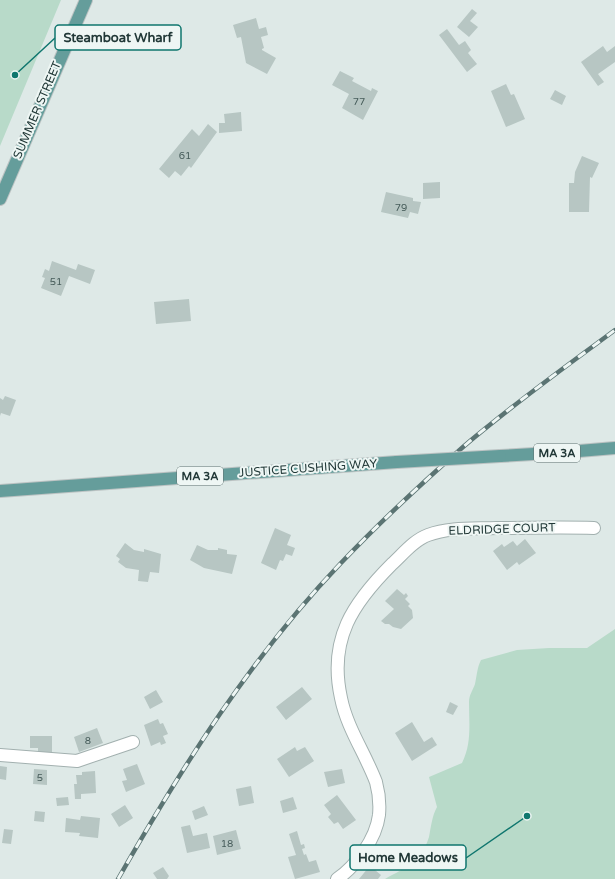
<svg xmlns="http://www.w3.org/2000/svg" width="615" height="879" font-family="'Varela Round',sans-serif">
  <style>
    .green { fill: #b8dac9 }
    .building { fill: #b7c6c3 }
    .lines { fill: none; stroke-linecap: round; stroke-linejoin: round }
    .minor-casing { stroke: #a2b0af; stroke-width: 14 }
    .major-casing { stroke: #bcc3c3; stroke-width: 14 }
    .minor { stroke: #fff; stroke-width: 12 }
    .major { stroke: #659d9b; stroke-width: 12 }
    .rail-casing { stroke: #5b7473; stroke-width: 4.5 }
    .rail { stroke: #eef6f4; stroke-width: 3; stroke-dasharray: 9; stroke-linecap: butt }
    .major-bridge-casing { stroke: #bcc3c3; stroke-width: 14; stroke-linecap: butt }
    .major-bridge { stroke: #659d9b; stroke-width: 12 }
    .labels { text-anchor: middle; stroke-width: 4; stroke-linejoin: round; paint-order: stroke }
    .number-label { font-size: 10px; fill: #465c5a }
    .shield { fill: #eef6f4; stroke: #5e7170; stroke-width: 1 }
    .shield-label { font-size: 11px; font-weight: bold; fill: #213837 }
    .street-label { font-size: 12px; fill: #213837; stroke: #eef6f4 }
    .leader { fill: none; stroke: #0f766e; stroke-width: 1.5 }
    .callout-dot { fill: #0f766e; stroke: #eef6f4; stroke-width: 1.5 }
    .callout { fill: #eef6f4; stroke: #0f766e; stroke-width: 1.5 }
    .callout-label { font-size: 13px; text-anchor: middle; font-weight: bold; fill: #213837 }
  </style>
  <rect width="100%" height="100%" fill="#dee9e7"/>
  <path class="green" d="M 0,0 L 61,0 L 0,146 Z
    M 615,629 L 615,879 L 385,879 C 406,867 421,863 429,837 C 431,827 432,816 437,807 L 429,777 L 462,763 C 472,743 469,723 469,702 C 469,695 473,690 475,684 C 477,675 477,668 481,660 L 517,650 L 549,648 L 587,648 Z"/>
  <path class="building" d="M 472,9 L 477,13 L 470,21 L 478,27 L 469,37 L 457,27 Z
    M 256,18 L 259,29 L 266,27 L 268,35 L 261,37 L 264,48 L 262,49 L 262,50 L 276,58 L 267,74 L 246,63 L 241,37 L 237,38 L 233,25 Z
    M 447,29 L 459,45 L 465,41 L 471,50 L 468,53 L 477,64 L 467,72 L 439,35 Z
    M 603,46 L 607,52 L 615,46 L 615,62 L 598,74 L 604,82 L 598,86 L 581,62 Z
    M 340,71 L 354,78 L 352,81 L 371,91 L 372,88 L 378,91 L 363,120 L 342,108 L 349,94 L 332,85 Z
    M 506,84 L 511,95 L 514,94 L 525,119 L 506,127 L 491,91 Z
    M 555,90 L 566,96 L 562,105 L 550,99 Z
    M 241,112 L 242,131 L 219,133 L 219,123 L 225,123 L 224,114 Z
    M 208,124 L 217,132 L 191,168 L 189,166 L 181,176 L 175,171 L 169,178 L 159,169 L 192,129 L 199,136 Z
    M 582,156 L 599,163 L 592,178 L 590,177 L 589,212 L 569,212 L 569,183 L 574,183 L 575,172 Z
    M 440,182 L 440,198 L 423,199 L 423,183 Z
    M 386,192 L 413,198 L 413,201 L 421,202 L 418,214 L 410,212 L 408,218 L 381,212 Z
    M 52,261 L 76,270 L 78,264 L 95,270 L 90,284 L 69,276 L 61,296 L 41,288 L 45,278 L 42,277 L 45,269 L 49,271 Z
    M 189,299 L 191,321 L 156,324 L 154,302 Z
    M 5,396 L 16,400 L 10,416 L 1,413 L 0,416 L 0,398 L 3,400 Z
    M 275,528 L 291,535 L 287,545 L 295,548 L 292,556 L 286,554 L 283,561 L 280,560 L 276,570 L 261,563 Z
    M 525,539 L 536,553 L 519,565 L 517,562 L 507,570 L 493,551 L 502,544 L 504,547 L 513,541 L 517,546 Z
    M 125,543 L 134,550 L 144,552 L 144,549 L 161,554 L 159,573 L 150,572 L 148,582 L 138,581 L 139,570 L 126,568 L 118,562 L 120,559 L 116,556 Z
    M 197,545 L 208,550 L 218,550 L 218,548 L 227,550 L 227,554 L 237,555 L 232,574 L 204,568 L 190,560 Z
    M 397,589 L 404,595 L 406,593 L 408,596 L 405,599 L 410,604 L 408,606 L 412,610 L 413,618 L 401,629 L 393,627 L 389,624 L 385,624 L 381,621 L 394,609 L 385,601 Z
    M 302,687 L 312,699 L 286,720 L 276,707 Z
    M 156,690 L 163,702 L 150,709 L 144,697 Z
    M 450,702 L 458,706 L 453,715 L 446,712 Z
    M 158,719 L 160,724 L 163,723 L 168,734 L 163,736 L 166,743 L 161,745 L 160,742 L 151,746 L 144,725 Z
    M 412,722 L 424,742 L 432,737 L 437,745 L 412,761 L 395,733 Z
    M 97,728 L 103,743 L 79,752 L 74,737 Z
    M 30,736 L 52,736 L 52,752 L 38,752 L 38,748 L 30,748 Z
    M 295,747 L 297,751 L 305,747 L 314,761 L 289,777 L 277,759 Z
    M 137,764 L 145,784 L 126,792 L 122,781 L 127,780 L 123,769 Z
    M 0,766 L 7,767 L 6,780 L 0,779 Z
    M 34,769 L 47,770 L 47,785 L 33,784 Z
    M 342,769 L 345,783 L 328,787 L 324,772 Z
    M 95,771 L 96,793 L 81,794 L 81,799 L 75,799 L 74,784 L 77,784 L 76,775 L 82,775 L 82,772 Z
    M 251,786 L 254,803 L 239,806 L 236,789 Z
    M 337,795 L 356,820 L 343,829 L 338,822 L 334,824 L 328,817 L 331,814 L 324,805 Z
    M 68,797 L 69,805 L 57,806 L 56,798 Z
    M 293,797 L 297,809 L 283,813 L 280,801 Z
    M 125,805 L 133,818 L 119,827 L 111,814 Z
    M 204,806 L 208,815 L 195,820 L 192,811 Z
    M 35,811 L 45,812 L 44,822 L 34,821 Z
    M 81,816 L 100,818 L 98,838 L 79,836 L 80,833 L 65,832 L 66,818 L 80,820 Z
    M 190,825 L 193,836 L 207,833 L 210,848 L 187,853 L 181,827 Z
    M 4,829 L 13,830 L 11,844 L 2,843 Z
    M 236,830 L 241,849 L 217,855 L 213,836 Z
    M 297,831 L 301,845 L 304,844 L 305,848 L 302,849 L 304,855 L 306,854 L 309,862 L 316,860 L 320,872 L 295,879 L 288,857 L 296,855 L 289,834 Z
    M 373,862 L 378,867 L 375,870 L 381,875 L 378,879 L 359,879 Z
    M 163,867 L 169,876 L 167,879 L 157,879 L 153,873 Z"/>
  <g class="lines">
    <g class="minor-casing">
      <path id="minor" d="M 0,755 L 77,761 L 133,742
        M 337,879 C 356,866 376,839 379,815 C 380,804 379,793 376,782 C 365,753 347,728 341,698 C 328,639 353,603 392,564 C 403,554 414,540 428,535 C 449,527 474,529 497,528 C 529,528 562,527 594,528"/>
    </g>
    <g class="major-casing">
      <path id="major" d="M 0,199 L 86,0
        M 500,456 L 567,452 L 615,448
        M 0,491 L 397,462"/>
    </g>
    <use href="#minor" class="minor"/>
    <use href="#major" class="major"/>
    <g class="rail-casing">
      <path id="rail" d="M 118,879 C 182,767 251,657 341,563 C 379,523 421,484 463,447 C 512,405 564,368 615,330"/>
    </g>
    <use href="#rail" class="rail"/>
    <g class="major-bridge-casing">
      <path id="major-bridge" d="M 397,462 L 500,456"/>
    </g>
    <use href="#major-bridge" class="major-bridge"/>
  </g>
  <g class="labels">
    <g class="number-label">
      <text x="359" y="105">77</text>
      <text x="185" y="159">61</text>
      <text x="401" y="211">79</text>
      <text x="56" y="285">51</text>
      <text x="88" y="744">8</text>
      <text x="40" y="781">5</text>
      <text x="227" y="847">18</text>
    </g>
    <g class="shield">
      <rect x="534" y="444" width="46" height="18" rx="3"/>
      <rect x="177" y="467" width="46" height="18" rx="3"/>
    </g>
    <g class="shield-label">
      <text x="557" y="457">MA 3A</text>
      <text x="200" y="480">MA 3A</text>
    </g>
    <g class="street-label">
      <text transform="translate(37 110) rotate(-67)" y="4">SUMMER STREET</text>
      <text transform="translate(308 468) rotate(-4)" y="4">JUSTICE CUSHING WAY</text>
      <text transform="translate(502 529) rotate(-2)" y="4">ELDRIDGE COURT</text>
    </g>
  </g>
  <path class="leader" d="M15 75L55 38M527 816L466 858"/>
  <g class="callout-dot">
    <circle cx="15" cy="75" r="4"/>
    <circle cx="527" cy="816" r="4"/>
  </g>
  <g class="callout">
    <rect x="55" y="25" width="126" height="25" rx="4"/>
    <rect x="350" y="845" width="116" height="25" rx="4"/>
  </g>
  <g class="callout-label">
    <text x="118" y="42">Steamboat Wharf</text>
    <text x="408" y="862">Home Meadows</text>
  </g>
</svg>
